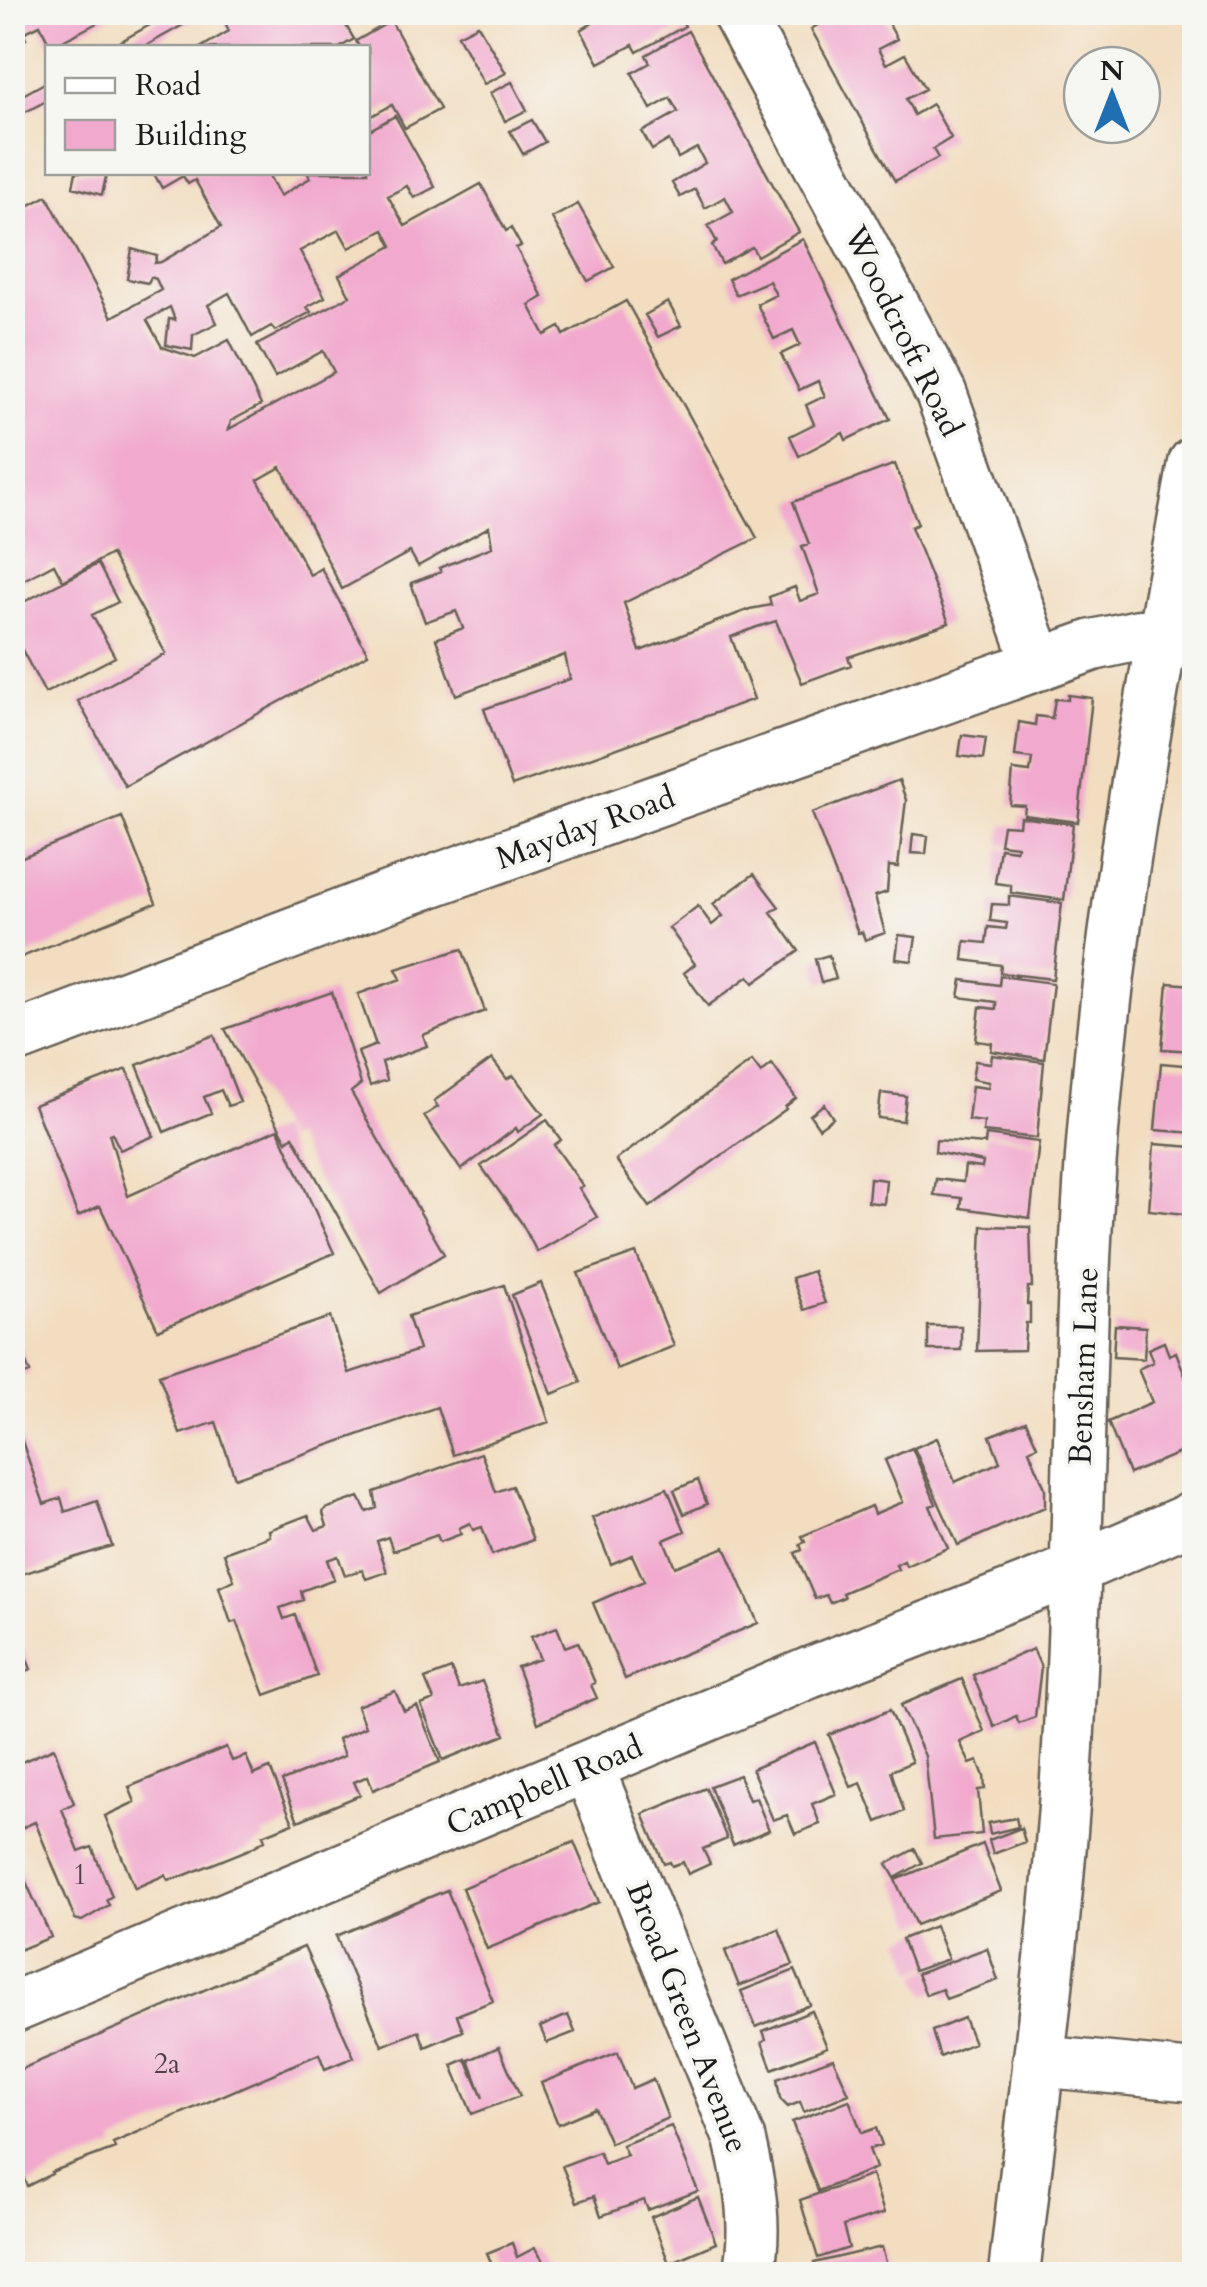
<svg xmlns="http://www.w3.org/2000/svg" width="1207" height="2287" font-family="Cardo,serif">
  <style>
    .building { fill: #f1a9cd; fill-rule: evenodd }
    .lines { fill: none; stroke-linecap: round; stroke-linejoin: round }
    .minor-casing { stroke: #676055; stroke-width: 55 }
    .minor { stroke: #fff; stroke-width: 50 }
    .labels { text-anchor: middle; stroke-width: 8; stroke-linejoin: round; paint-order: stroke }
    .number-label { font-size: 28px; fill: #513f48 }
    .street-label { font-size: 32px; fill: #1c1c1c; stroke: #f6f6f2 }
  </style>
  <rect width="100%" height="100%" fill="#f6f6f2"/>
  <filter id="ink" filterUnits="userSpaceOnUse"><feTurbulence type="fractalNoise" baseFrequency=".01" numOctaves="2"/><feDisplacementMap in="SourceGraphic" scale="20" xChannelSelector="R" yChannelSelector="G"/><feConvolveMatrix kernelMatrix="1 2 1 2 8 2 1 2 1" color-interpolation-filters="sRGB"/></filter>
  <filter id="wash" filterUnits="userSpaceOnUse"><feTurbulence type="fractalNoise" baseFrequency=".0048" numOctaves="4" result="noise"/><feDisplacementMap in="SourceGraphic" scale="40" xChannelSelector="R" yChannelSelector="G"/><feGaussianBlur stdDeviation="2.25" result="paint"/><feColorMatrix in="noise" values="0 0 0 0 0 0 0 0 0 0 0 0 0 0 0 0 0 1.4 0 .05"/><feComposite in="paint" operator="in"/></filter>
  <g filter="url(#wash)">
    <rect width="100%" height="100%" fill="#f2ddc0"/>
    <g id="blocks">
      <path class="building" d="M 12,12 L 118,12 L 51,47 L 40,25 L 23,33 L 26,39 L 12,47 Z
        M 173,12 L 206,12 L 142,48 L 109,48 Z
        M 220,12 L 338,12 L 354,39 L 339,48 L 200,48 L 229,31 Z
        M 611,12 L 677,12 L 685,26 L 637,52 L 633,45 L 599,63 L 581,30 Z
        M 840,12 L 882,12 L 897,39 L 878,49 L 886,64 L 905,54 L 925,89 L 906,99 L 914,115 L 932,104 L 951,138 L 933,149 L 938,158 L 895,181 L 811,29 Z
        M 391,21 L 440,109 L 405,128 L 392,105 L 368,118 L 368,48 L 360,48 L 356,41 Z
        M 478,25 L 506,73 L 484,84 L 458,35 Z
        M 688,31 L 799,232 L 757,256 L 752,247 L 722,264 L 712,245 L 717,242 L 708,226 L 733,212 L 725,197 L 705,208 L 695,189 L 680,197 L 672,183 L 705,163 L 697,148 L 678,158 L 669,140 L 652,150 L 642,132 L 678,112 L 670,98 L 651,109 L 632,73 L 650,63 L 646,55 Z
        M 48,81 L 48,100 L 12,119 L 12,101 Z
        M 512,82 L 527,110 L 505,121 L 490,93 Z
        M 395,116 L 435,187 L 414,198 L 407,186 L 388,196 L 405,226 L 481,184 L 506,231 L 511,228 L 521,246 L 516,248 L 543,297 L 529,305 L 545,335 L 560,327 L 564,335 L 626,301 L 757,538 L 624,603 L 640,651 L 750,609 L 771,605 L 769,597 L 795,587 L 800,601 L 819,594 L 802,546 L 809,544 L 793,502 L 895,464 L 918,524 L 911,527 L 949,623 L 848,657 L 851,665 L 802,683 L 776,621 L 757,627 L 731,637 L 754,699 L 512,786 L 484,709 L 570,679 L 565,655 L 456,695 L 436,639 L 463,628 L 456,611 L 425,622 L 411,583 L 441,572 L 439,568 L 492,547 L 489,527 L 418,566 L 410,552 L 342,589 L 281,467 L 258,480 L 310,575 L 321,568 L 368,654 L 125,786 L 78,701 L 166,654 L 111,554 L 63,581 L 54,564 L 12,586 L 12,196 L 20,210 L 47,196 L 112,317 L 161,290 L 156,279 L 151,277 L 148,283 L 127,279 L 132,249 L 157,256 L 155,263 L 161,262 L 221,227 L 195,180 L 188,184 L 183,176 L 162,188 L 153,172 L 267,172 L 280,196 L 310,178 L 307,172 L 368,172 L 368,131 ZM 339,230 L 349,248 L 384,230 L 392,246 L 339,275 L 350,296 L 257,345 L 275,377 L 323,351 L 334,372 L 229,429 L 231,421 L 261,405 L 229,340 L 195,358 L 162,347 L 147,320 L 170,307 L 175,320 L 169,319 L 166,345 L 192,350 L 193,335 L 217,323 L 208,305 L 229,293 L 252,337 L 271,326 L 275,331 L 311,312 L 307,307 L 325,297 L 300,251 Z
        M 532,120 L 545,142 L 523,154 L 510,131 Z
        M 76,172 L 107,172 L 102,195 L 73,187 Z
        M 578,204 L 614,267 L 588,281 L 552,218 Z
        M 803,239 L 890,419 L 846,440 L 843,433 L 799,456 L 790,436 L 814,424 L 806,405 L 825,396 L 818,381 L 799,390 L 781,354 L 800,345 L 793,330 L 774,339 L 757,304 L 776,295 L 769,281 L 736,295 L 728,279 Z
        M 668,302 L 681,326 L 658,337 L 645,315 Z
        M 98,564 L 118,602 L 92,615 L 115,657 L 45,693 L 12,631 L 12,608 Z
        M 1068,695 L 1092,698 L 1078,822 L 1024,815 L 1025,806 L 1010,805 L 1013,770 L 1030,772 L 1032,758 L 1015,756 L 1019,722 L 1035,725 L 1036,716 L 1052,718 L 1055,699 L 1068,700 Z
        M 962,735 L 986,738 L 983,759 L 959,756 Z
        M 899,780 L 906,800 L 898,867 L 889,866 L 887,892 L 875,896 L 885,933 L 865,940 L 862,932 L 858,933 L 812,813 Z
        M 122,817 L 156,903 L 12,961 L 12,861 Z
        M 1020,817 L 1073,824 L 1064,900 L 1011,893 L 1011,885 L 995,883 L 1000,848 L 1016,850 L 1017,846 L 1000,844 L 1003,825 L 1019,826 Z
        M 913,834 L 928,836 L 926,854 L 911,853 Z
        M 754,874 L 779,907 L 771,912 L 799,951 L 754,983 L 749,976 L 708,1006 L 684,973 L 695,964 L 669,928 L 698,906 L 712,925 L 723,916 L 713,904 Z
        M 1009,896 L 1062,903 L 1053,979 L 1000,973 L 1001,965 L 963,960 L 965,941 L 986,943 L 988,927 L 1006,929 L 1007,923 L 990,921 L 992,904 L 1009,905 Z
        M 899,935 L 916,937 L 912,961 L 896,959 Z
        M 462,949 L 485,1011 L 423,1035 L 427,1046 L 382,1062 L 387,1080 L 370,1086 L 358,1052 L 376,1045 L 358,994 L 401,979 L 396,969 Z
        M 829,955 L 836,979 L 821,983 L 815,959 Z
        M 1000,976 L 1053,983 L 1044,1059 L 991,1051 L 992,1043 L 976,1041 L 980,1007 L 996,1009 L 996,1002 L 959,997 L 962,980 L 999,985 Z
        M 1168,983 L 1194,985 L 1194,1051 L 1162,1049 Z
        M 332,992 L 361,1084 L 351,1092 L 444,1254 L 381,1293 L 293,1136 L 287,1141 L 225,1029 Z
        M 214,1035 L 240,1102 L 228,1106 L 221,1090 L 204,1097 L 211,1113 L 164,1132 L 137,1065 Z
        M 992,1055 L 1044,1062 L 1037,1138 L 983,1132 L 984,1122 L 968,1120 L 972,1086 L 988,1088 L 989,1082 L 972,1079 L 975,1061 L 991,1063 Z
        M 492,1059 L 507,1079 L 513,1075 L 543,1114 L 518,1132 L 516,1128 L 461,1170 L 424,1116 L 438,1107 L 434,1101 Z
        M 752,1061 L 761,1073 L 772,1064 L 796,1098 L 785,1107 L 786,1109 L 650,1207 L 616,1160 Z
        M 1161,1063 L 1194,1066 L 1194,1133 L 1155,1130 Z
        M 127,1069 L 154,1136 L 120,1150 L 112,1133 L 109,1134 L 128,1196 L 278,1129 L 334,1253 L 158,1330 L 100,1206 L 78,1216 L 34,1105 Z
        M 881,1093 L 906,1096 L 903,1121 L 878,1118 Z
        M 824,1104 L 833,1118 L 819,1128 L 810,1115 Z
        M 547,1120 L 561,1140 L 554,1145 L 583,1186 L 579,1188 L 597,1217 L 537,1252 L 521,1222 L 481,1166 Z
        M 986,1135 L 1039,1142 L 1030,1218 L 961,1208 L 962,1198 L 934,1195 L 936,1179 L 963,1182 L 965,1166 L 982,1168 L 983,1162 L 935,1152 L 936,1140 L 985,1144 Z
        M 1154,1144 L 1194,1147 L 1194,1215 L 1149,1210 Z
        M 870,1178 L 886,1180 L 884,1204 L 868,1202 Z
        M 982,1226 L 1030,1227 L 1032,1287 L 1028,1287 L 1027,1304 L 1030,1304 L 1030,1323 L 1026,1323 L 1024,1350 L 977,1351 Z
        M 636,1253 L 674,1346 L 617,1369 L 578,1273 Z
        M 813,1271 L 825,1303 L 804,1310 L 792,1278 Z
        M 541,1283 L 581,1382 L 552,1394 L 512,1295 Z
        M 504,1285 L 549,1422 L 453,1455 L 437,1407 L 235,1478 L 216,1422 L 180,1434 L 159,1375 L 330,1317 L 349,1373 L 419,1350 L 408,1316 Z
        M 1115,1325 L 1146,1327 L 1144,1359 L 1113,1357 Z
        M 12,1326 L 30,1373 L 12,1379 Z
        M 928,1326 L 961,1326 L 961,1350 L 928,1350 Z
        M 1164,1342 L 1169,1355 L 1176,1352 L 1189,1386 L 1194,1384 L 1194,1447 L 1129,1474 L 1108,1422 L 1152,1402 L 1138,1369 L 1153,1362 L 1148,1349 Z
        M 12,1413 L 44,1504 L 61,1498 L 65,1512 L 97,1501 L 112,1546 L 12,1577 Z
        M 1026,1421 L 1037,1446 L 1029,1450 L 1045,1488 L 1045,1507 L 958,1545 L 914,1448 L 937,1438 L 955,1482 L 1000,1462 L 990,1436 Z
        M 912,1448 L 936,1504 L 930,1506 L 948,1548 L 906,1566 L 904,1561 L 896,1565 L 898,1569 L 842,1593 L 844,1597 L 830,1603 L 826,1595 L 815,1599 L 795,1553 L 802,1550 L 800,1544 L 805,1542 L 802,1536 L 871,1506 L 874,1514 L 903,1502 L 885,1460 Z
        M 481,1453 L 496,1492 L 512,1486 L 533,1540 L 492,1555 L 482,1527 L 473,1530 L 470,1523 L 459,1528 L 461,1534 L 440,1542 L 437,1535 L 393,1551 L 388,1537 L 377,1541 L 387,1572 L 366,1579 L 362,1570 L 345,1575 L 338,1556 L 327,1560 L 334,1579 L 301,1591 L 303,1600 L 280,1608 L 284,1619 L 295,1615 L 317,1676 L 265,1695 L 237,1621 L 231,1623 L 219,1587 L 234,1580 L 224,1553 L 270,1536 L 269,1530 L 308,1515 L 316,1530 L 327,1526 L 323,1513 L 325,1509 L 359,1497 L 367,1512 L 377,1508 L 374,1492 Z
        M 698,1480 L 707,1504 L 684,1514 L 674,1490 Z
        M 667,1488 L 685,1531 L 664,1540 L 675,1567 L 725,1547 L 758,1623 L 625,1679 L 593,1603 L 644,1581 L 632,1555 L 611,1564 L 592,1518 Z
        M 12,1623 L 31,1669 L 12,1677 Z
        M 557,1627 L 565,1647 L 578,1642 L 595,1683 L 591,1685 L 597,1698 L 538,1723 L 517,1667 L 540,1659 L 531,1637 Z
        M 1033,1649 L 1041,1667 L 1035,1717 L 1019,1723 L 1016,1716 L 994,1727 L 973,1675 Z
        M 451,1669 L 459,1689 L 482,1681 L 505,1735 L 443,1760 L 421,1705 L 434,1700 L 425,1679 Z
        M 962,1679 L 984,1731 L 960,1742 L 970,1764 L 978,1761 L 984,1776 L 985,1789 L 978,1790 L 982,1834 L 934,1839 L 925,1756 L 901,1705 Z
        M 395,1691 L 404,1711 L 417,1706 L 440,1762 L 373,1790 L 368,1776 L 354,1782 L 360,1795 L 298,1821 L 282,1781 L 344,1756 L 338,1739 L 365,1727 L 357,1706 Z
        M 890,1710 L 912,1762 L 891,1771 L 904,1811 L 877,1822 L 861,1783 L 851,1787 L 829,1735 Z
        M 815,1742 L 836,1794 L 812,1804 L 820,1824 L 795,1834 L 787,1815 L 773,1820 L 752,1769 Z
        M 226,1747 L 232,1761 L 246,1756 L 254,1775 L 270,1768 L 293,1823 L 263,1835 L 265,1840 L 250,1849 L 183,1876 L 168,1880 L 165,1875 L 135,1888 L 105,1816 L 135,1802 L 129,1787 Z
        M 54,1748 L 74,1803 L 62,1809 L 79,1852 L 92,1847 L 112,1896 L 106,1900 L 109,1905 L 82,1921 L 75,1919 L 35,1822 L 12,1832 L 12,1766 Z
        M 739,1775 L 749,1800 L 756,1798 L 769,1830 L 733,1845 L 710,1786 Z
        M 706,1788 L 727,1839 L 703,1849 L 710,1864 L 688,1874 L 683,1862 L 672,1866 L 670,1862 L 664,1864 L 643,1814 Z
        M 1016,1818 L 1018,1827 L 990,1834 L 988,1823 Z
        M 1021,1828 L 1025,1842 L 993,1854 L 989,1840 Z
        M 574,1842 L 599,1902 L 487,1949 L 462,1888 Z
        M 983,1844 L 1001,1891 L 916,1925 L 895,1880 Z
        M 915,1849 L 922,1863 L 895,1878 L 887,1864 Z
        M 12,1851 L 51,1937 L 12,1953 Z
        M 447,1890 L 493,2001 L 457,2015 L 463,2031 L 425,2047 L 419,2031 L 382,2046 L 336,1936 Z
        M 935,1926 L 948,1959 L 914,1971 L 902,1939 Z
        M 779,1929 L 793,1965 L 739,1986 L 725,1951 Z
        M 304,1947 L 354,2057 L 325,2069 L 319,2054 L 113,2143 L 115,2148 L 51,2172 L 52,2174 L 27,2186 L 12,2152 L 12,2073 Z
        M 987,1948 L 998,1980 L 946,1999 L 942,1989 L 926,1995 L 917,1974 Z
        M 795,1970 L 810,2005 L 756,2027 L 741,1991 Z
        M 812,2011 L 827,2047 L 772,2069 L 762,2042 L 766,2039 L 763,2031 Z
        M 568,2015 L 575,2032 L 547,2043 L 540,2027 Z
        M 964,2018 L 974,2043 L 940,2057 L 932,2031 Z
        M 499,2047 L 520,2096 L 472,2114 L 452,2065 L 466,2059 L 483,2098 L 469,2060 Z
        M 618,2052 L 632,2088 L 653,2079 L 668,2118 L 610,2143 L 595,2108 L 558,2124 L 541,2083 Z
        M 833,2058 L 849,2094 L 804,2112 L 800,2102 L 788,2107 L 780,2099 L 777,2079 Z
        M 849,2100 L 862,2133 L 876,2128 L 882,2145 L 869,2149 L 876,2168 L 818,2191 L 792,2122 Z
        M 671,2126 L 698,2191 L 648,2210 L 644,2200 L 601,2216 L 594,2196 L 577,2202 L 562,2166 L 599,2152 L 604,2164 L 627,2155 L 622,2145 Z
        M 872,2175 L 884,2213 L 843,2226 L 849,2248 L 818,2258 L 800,2200 Z
        M 698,2197 L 716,2243 L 669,2263 L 651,2217 Z
        M 512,2243 L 517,2257 L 535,2248 L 551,2274 L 496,2274 L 487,2253 Z
        M 882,2247 L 889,2274 L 817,2274 L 814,2263 Z"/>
    </g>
  </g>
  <g filter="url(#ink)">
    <use href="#blocks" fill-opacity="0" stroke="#676055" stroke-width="2.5"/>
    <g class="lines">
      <g class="minor-casing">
        <path id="minor" d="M 737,12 L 941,393 L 1039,665
          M 12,1039 L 385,898 L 1093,645 L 1139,635 L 1191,642
          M 588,1767 L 739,2138 C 750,2184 758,2228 748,2274
          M 12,2008 L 809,1673 L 1049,1580 L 1194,1517
          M 1038,2061 L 1194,2076
          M 1014,2274 C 1035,2087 1061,1898 1070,1710 C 1081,1505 1077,1300 1096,1097 C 1115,883 1155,674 1194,463"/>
      </g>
      <use href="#minor" class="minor"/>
    </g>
  </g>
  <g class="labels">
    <g class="number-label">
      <text x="80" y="1884">1</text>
      <text x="167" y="2073">2a</text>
    </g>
    <g class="street-label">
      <text transform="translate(904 331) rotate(64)" y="11">Woodcroft Road</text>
      <text transform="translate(585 827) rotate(-20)" y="11">Mayday Road</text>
      <text transform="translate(1083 1366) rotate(-88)" y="11">Bensham Lane</text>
      <text transform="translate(544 1785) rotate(-23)" y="11">Campbell Road</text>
      <text transform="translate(688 2017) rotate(69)" y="11">Broad Green Avenue</text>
    </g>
  </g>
  <rect width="1207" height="2287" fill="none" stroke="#f6f6f2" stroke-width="50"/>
  <rect x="45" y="45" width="325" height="130" fill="#f6f6f2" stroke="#9f9f9c" stroke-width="2.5"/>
  <rect x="65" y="78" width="50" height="15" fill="#ffffff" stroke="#9f9f9c" stroke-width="2.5"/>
  <text x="135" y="95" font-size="30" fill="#1c1c1c">Road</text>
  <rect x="65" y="120" width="50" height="30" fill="#f1a9cd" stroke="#9f9f9c" stroke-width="2.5"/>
  <text x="135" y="145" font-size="30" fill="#1c1c1c">Building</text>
  <g transform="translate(1112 95)"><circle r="48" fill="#f6f6f2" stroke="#9f9f9c" stroke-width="2.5"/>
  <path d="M0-8L18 38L0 25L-18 38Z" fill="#1f6fb2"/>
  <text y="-15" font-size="28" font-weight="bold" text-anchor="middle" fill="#1c1c1c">N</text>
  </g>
</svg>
